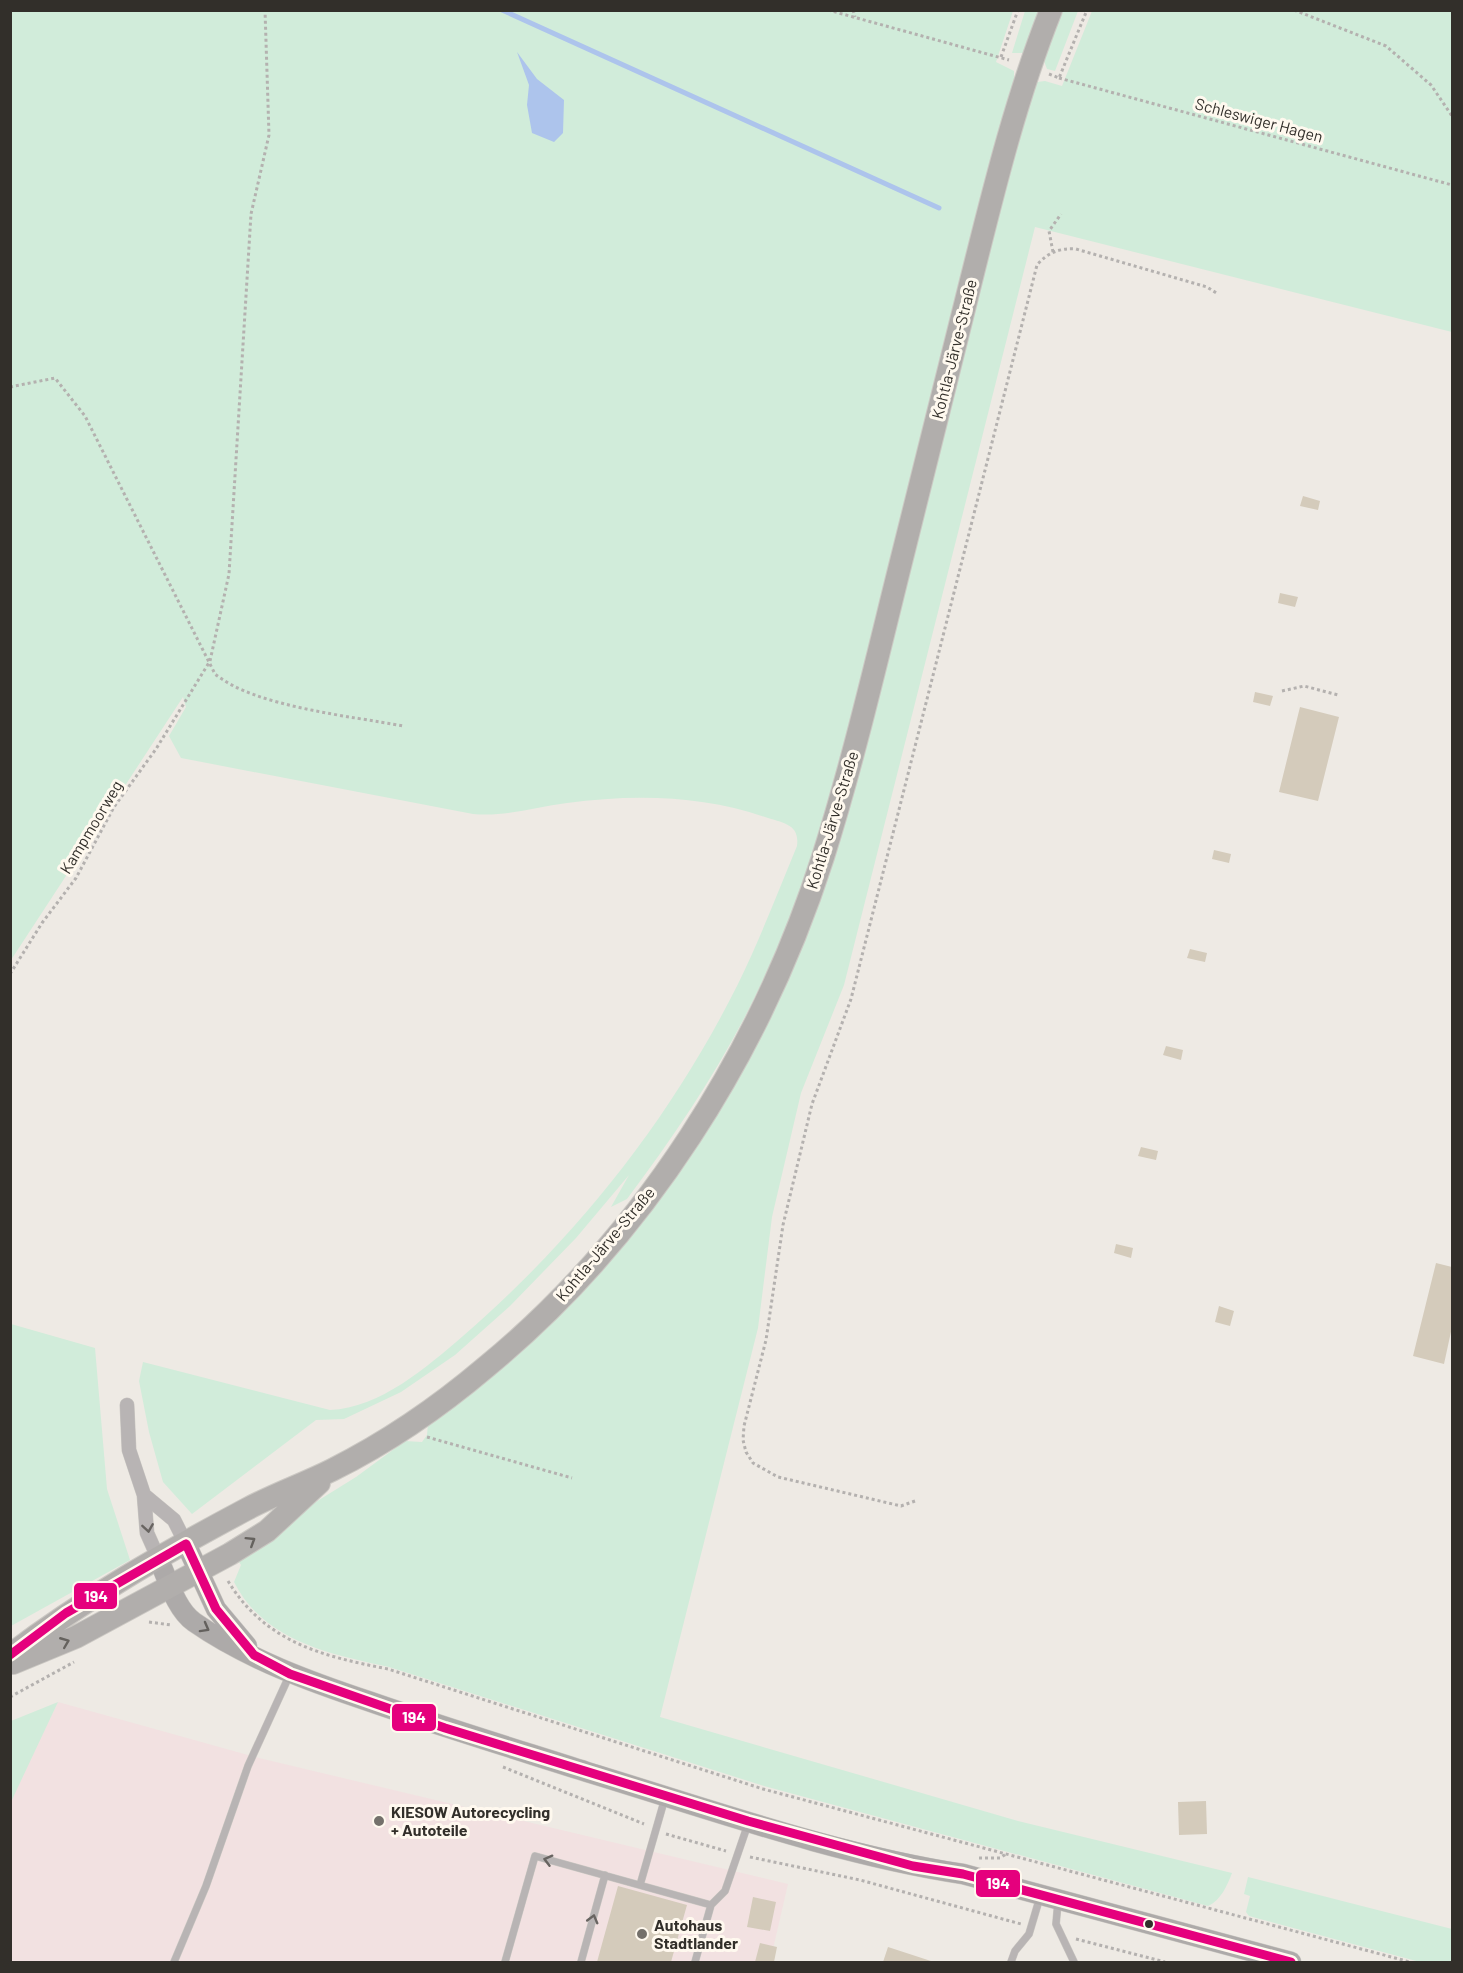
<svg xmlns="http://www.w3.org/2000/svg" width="1463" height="1973" font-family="Barlow,sans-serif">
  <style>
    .industrial { fill: #f2e1e1 }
    .green { fill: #d1ecda }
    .water { fill: #adc4ec }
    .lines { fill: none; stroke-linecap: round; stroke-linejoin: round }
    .stream { stroke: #adc4ec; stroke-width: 5 }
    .building { fill: #d4cbbb }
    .lane-casing { stroke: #cbc8c3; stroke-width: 8 }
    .street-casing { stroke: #cbc8c3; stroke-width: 15 }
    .secondary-casing { stroke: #cbc8c3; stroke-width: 21 }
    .primary-casing { stroke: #cbc8c3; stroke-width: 24 }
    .path { stroke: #b4b1af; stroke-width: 3; stroke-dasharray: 3 3; stroke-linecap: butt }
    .lane { stroke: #b8b4b4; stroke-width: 7 }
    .street { stroke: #b8b4b4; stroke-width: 14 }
    .secondary { stroke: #adaaa9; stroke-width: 20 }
    .primary { stroke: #b1aeac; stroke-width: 22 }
    .bus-1-casing { stroke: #fff9ef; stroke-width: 14 }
    .bus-1 { stroke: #e5007d; stroke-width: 9 }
    .oneway { stroke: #686461 }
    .oneway2 { stroke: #65625e }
    .oneway3 { stroke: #63605d }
    .poi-dot { fill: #74706b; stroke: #fff9ef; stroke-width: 2 }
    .bus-dot { fill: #322f2a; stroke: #fff9ef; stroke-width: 2 }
    .labels { text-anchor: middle; stroke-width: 6; stroke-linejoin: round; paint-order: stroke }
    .street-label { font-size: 16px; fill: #322f2a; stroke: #fff9ef }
    .poi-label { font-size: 16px; font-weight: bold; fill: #322f2a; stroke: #fff9ef; text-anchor: start }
    .line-badge { stroke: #fff9ef; stroke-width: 2 }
    .badge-label { font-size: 16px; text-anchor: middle; font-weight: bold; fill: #fff }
  </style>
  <rect width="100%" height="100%" fill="#eeeae4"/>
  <path class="industrial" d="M 58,1702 L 259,1758 L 788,1884 L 770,1962 L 11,1962 L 10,1802 Z"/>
  <path class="green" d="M 11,11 L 1013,11 L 996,62 L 1014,71 L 1014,79 C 964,252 924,427 880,602 C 850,726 821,853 768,969 C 731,1052 681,1127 627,1199 L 611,1207 L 629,1175 L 576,1238 L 510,1306 L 455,1355 L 401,1392 L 344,1419 L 316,1420 L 192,1514 L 163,1482 L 149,1432 L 139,1381 L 143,1362 L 330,1410 C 380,1408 427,1367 463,1336 C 577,1237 670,1120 738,984 C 760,939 778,892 797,846 C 800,824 783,823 765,817 C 702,795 633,794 567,803 C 535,807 506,817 473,814 L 181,758 L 169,736 L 186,707 L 183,697 L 11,960 Z
    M 1025,11 L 1040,11 L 1024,53 L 1012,53 Z
    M 1062,11 L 1078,11 L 1055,71 L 1047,69 L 1044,61 Z
    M 1092,11 L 1452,11 L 1452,332 L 1035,227 L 844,985 L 801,1093 L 772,1217 L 758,1328 L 660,1717 L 1018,1821 L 1232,1873 C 1227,1886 1221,1900 1208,1906 L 764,1786 L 389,1667 C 329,1654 264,1641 234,1582 L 241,1565 L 235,1556 L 245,1546 L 356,1477 L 405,1441 L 422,1442 L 427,1435 L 428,1424 L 558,1311 L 792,969 L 1019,138 L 1037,82 L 1045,81 L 1062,86 Z
    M 11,1324 L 95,1348 L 107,1489 L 130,1560 L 11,1626 Z
    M 58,1702 L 11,1802 L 11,1721 Z
    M 1248,1877 L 1452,1929 L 1452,1962 L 1420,1962 L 1249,1916 L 1246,1912 L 1250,1896 L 1244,1894 Z"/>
  <path class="water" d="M 517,52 L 537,79 L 564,100 L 563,133 L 554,142 L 532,133 L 527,105 L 529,85 Z"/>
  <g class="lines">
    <path class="stream" d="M 502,10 L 939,208"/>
  </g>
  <path class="building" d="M 1303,496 L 1320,501 L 1318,510 L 1300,506 Z
    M 1280,593 L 1298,597 L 1295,607 L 1278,603 Z
    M 1255,692 L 1273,696 L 1270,706 L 1253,702 Z
    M 1300,707 L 1339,717 L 1318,801 L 1279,792 Z
    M 1214,850 L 1231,854 L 1229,863 L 1212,859 Z
    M 1190,949 L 1207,953 L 1205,962 L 1187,958 Z
    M 1166,1046 L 1183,1050 L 1181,1060 L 1163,1055 Z
    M 1141,1147 L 1158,1151 L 1156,1160 L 1138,1156 Z
    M 1116,1244 L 1133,1248 L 1131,1258 L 1114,1253 Z
    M 1436,1263 L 1452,1267 L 1452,1327 L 1444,1364 L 1413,1356 Z
    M 1219,1306 L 1234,1311 L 1230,1326 L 1215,1322 Z
    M 1206,1801 L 1207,1834 L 1179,1835 L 1178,1802 Z
    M 618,1886 L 687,1905 L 671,1962 L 597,1962 Z
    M 753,1897 L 776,1902 L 770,1931 L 747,1927 Z
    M 760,1943 L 777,1947 L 774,1962 L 755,1962 Z
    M 888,1947 L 934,1962 L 883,1962 Z"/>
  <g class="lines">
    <g class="lane-casing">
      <path id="lane" d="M 640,1885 L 665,1798
        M 1058,1902 L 1056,1924 L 1074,1962
        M 174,1962 L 206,1886 L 248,1766 L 290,1674
        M 505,1962 L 535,1856 L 711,1905 L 725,1891 L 748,1824
        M 581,1962 L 605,1875
        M 695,1962 L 711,1905
        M 1011,1962 L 1015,1951 L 1029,1934 L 1040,1897"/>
    </g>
    <g class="street-casing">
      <path id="street" d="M 127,1405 L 129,1450 L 144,1495 L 147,1533 L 159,1560
        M 144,1495 L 174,1520 L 186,1544"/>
    </g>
    <g class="secondary-casing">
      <path id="secondary" d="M 186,1544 L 216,1609 L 247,1646
        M 159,1560 C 168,1580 176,1609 194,1622 C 247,1659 311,1682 371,1702 C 443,1727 515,1749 587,1772 C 709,1809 838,1855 963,1874 L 1291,1962"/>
    </g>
    <g class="primary-casing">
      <path id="primary" d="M 10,1655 C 84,1599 166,1552 247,1509 C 275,1494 304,1484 332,1470 C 386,1443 440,1406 486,1367 C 644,1237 761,1051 823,857 C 852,765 874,671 897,578 C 920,484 944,391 967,297 C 991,201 1014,103 1051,10
        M 13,1663 L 76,1637 L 230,1554 L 267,1531 L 319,1483"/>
    </g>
    <path class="path" d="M 828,10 L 1009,60
      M 853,10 L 855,17
      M 1294,10 L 1386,46 L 1431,85 L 1452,116
      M 1001,57 L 1018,10
      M 1049,74 L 1059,78 L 1087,10
      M 1059,78 L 1452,185
      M 1053,252 L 1049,231 L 1061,214
      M 10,387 L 55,378 L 85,416 L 215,674 C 255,707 351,716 403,726
      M 1282,691 L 1304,686 L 1338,695
      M 10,974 L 42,923 L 76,878 L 114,807 L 156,749 L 210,661 L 229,574 L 251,214 L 269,135 L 265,10
      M 427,1437 L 572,1478
      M 915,1501 L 901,1506 L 778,1477 L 753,1463 L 746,1452 L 743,1440 L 744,1426 L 766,1340 L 783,1225 L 812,1104 L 851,999 L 1037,265 C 1048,252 1060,248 1076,249 L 1207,287 L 1218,294
      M 228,1581 C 265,1642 321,1656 388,1669 L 763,1789 L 1410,1962
      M 149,1622 L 171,1625
      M 10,1697 L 74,1662
      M 503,1767 L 644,1824
      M 666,1834 L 726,1851
      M 750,1857 L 860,1880 L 1021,1924
      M 979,1858 L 1000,1858 L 1006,1854
      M 1076,1939 L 1165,1962"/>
    <use href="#lane" class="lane"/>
    <use href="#street" class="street"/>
    <use href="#secondary" class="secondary"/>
    <use href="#primary" class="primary"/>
    <g class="bus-1-casing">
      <path id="bus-1" d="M 186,1544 L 216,1609 L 254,1655 L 290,1674 L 445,1728 L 748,1821 L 913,1866 L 963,1874 L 1291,1962
        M 10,1655 L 66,1613 L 186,1544"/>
    </g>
    <use href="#bus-1" class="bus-1"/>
  </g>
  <defs><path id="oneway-chevron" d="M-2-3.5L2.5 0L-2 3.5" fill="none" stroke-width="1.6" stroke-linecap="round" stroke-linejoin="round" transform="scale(1.5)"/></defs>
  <g class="oneway">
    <use href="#oneway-chevron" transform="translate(148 1528) rotate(81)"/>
    <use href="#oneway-chevron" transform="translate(548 1860) rotate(-165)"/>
    <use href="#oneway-chevron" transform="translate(593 1919) rotate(-75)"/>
  </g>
  <g class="oneway2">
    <use href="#oneway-chevron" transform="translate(251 1541) rotate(-32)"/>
    <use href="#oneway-chevron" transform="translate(65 1642) rotate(-22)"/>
  </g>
  <use class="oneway3" href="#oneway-chevron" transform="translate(205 1628) rotate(29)"/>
  <g class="poi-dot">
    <circle cx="379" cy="1821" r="6"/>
    <circle cx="642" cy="1934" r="6"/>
  </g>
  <circle class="bus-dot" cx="1149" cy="1924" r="5"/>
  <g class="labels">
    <g class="street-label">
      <text transform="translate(1259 120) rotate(15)" y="6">Schleswiger Hagen</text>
      <text transform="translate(954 349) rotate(-76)" y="6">Kohtla-Järve-Straße</text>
      <text transform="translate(832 820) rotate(-73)" y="6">Kohtla-Järve-Straße</text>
      <text transform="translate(91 827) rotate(-59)" y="6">Kampmoorweg</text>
      <text transform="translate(605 1244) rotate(-50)" y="6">Kohtla-Järve-Straße</text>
    </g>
    <g class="poi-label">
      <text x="391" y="1818">KIESOW Autorecycling<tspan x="391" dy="18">+ Autoteile</tspan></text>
      <text x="654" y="1931">Autohaus<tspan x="654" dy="18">Stadtlander</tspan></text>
    </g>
  </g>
  <g class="line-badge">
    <rect x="73" y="1582" width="45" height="28" rx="6" fill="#e5007d"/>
    <rect x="391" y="1703" width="46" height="29" rx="6" fill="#e5007d"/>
    <rect x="975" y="1869" width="46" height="29" rx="6" fill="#e5007d"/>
  </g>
  <g class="badge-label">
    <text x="96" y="1602">194</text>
    <text x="414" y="1723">194</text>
    <text x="998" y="1889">194</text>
  </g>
  <rect width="1463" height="1973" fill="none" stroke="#322f2a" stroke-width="24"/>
</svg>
